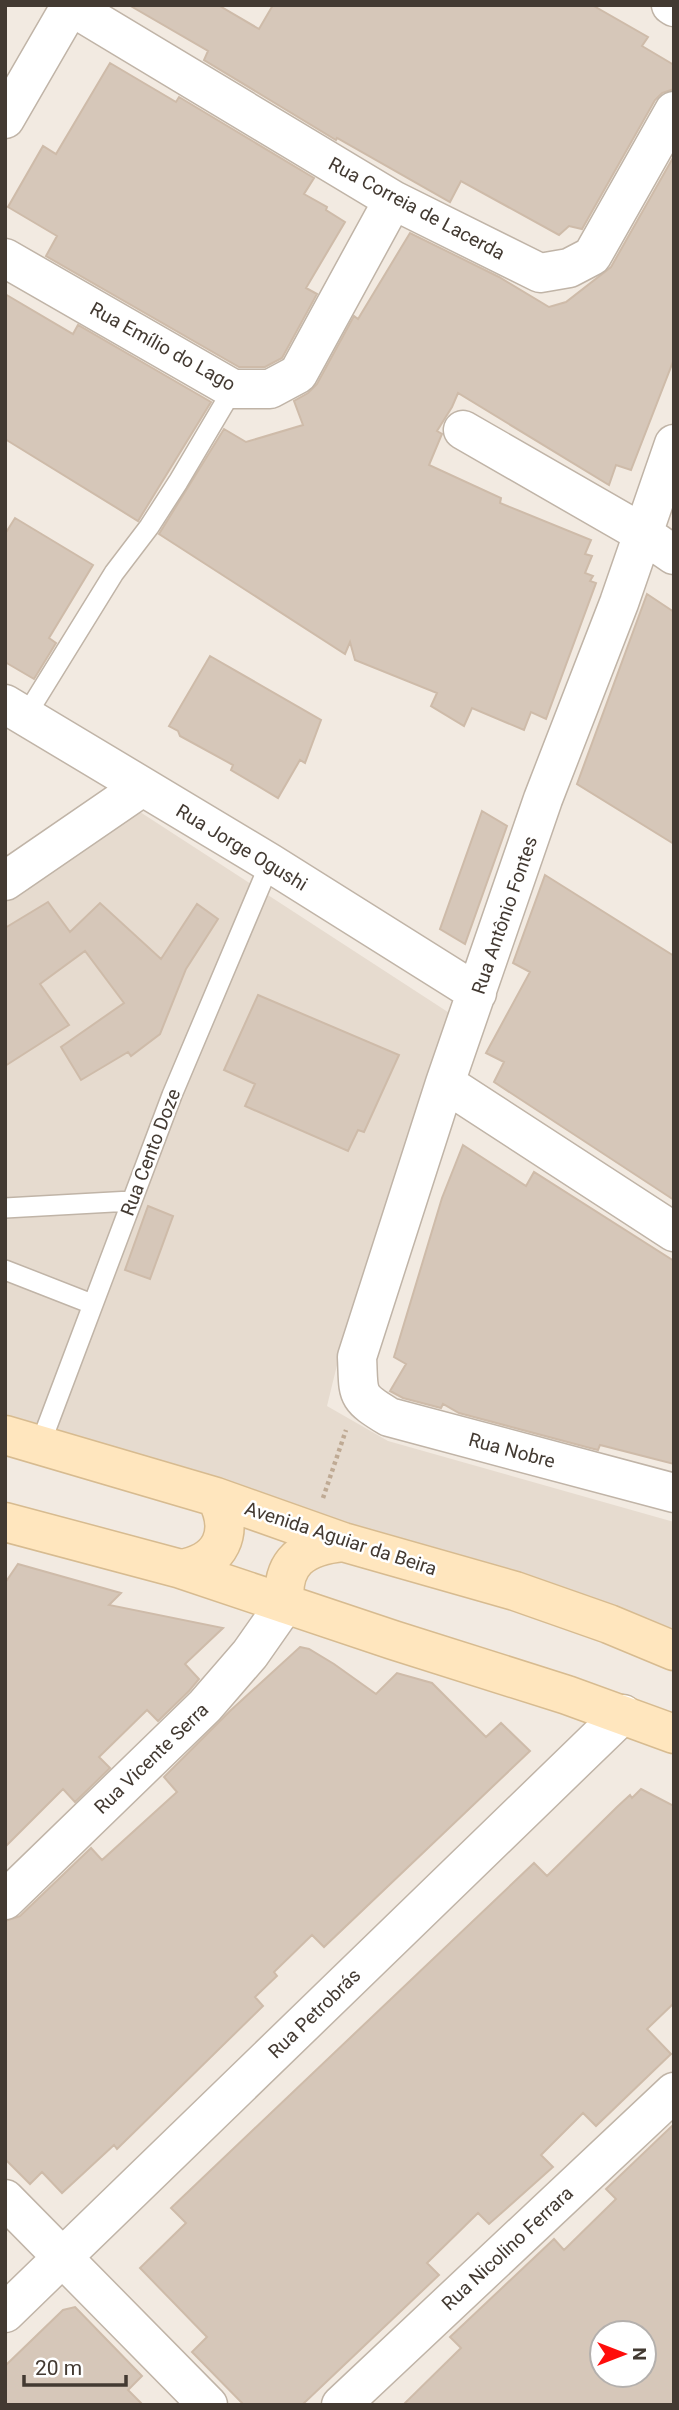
<svg xmlns="http://www.w3.org/2000/svg" width="679" height="2410" font-family="Roboto,sans-serif">
  <style>
    .residential { fill: #e6dbcf }
    .building { fill: #d6c7b9; stroke: #cebba9; stroke-width: 2; fill-rule: evenodd }
    .lines { fill: none; stroke-linecap: round; stroke-linejoin: round }
    .service-casing { stroke: #c0b4a7; stroke-width: 22 }
    .minor-casing { stroke: #c0b4a7; stroke-width: 41 }
    .secondary-casing { stroke: #d7bb90; stroke-width: 41 }
    .path { stroke: #bfaa94; stroke-width: 4.5; stroke-dasharray: 3.5 3.5; stroke-linecap: butt }
    .service { stroke: #fff; stroke-width: 19 }
    .minor { stroke: #fff; stroke-width: 38 }
    .secondary { stroke: #ffe6be; stroke-width: 38 }
    .labels { text-anchor: middle; stroke-width: 5; stroke-linejoin: round; paint-order: stroke }
    .street-label { font-size: 19px; fill: #433a32; stroke: #fff }
  </style>
  <rect width="100%" height="100%" fill="#f2eae1"/>
  <path class="residential" d="M 137,810 L 454,1016 L 338,1361 L 327,1406 L 388,1441 L 674,1522 L 674,1632 L 5,1428 L 5,898 Z"/>
  <path class="building" d="M 129,5 L 218,5 L 259,29 L 273,5 L 592,5 L 648,37 L 642,46 L 674,65 L 674,89 L 662,93 L 655,100 L 582,229 L 569,226 L 559,235 L 461,181 L 450,202 L 337,138 L 336,140 L 204,60 L 208,51 Z
    M 110,63 L 176,102 L 179,97 L 314,178 L 304,194 L 327,207 L 326,210 L 345,222 L 306,288 L 317,294 L 282,358 L 265,367 L 239,367 L 46,256 L 57,236 L 8,207 L 43,146 L 56,154 Z
    M 674,156 L 674,359 L 631,470 L 616,465 L 609,485 L 458,393 L 452,407 L 437,431 L 442,434 L 429,465 L 501,498 L 500,503 L 591,540 L 585,554 L 592,556 L 585,573 L 593,576 L 590,581 L 596,583 L 546,719 L 531,712 L 524,730 L 472,708 L 464,726 L 431,706 L 437,693 L 355,660 L 350,642 L 345,654 L 159,534 L 224,429 L 246,442 L 303,425 L 294,401 L 308,393 L 317,384 L 354,316 L 358,319 L 410,233 L 499,277 L 549,307 L 566,302 L 611,267 Z
    M 5,294 L 73,334 L 78,325 L 211,402 L 138,521 L 5,439 Z
    M 15,518 L 93,565 L 49,638 L 56,643 L 34,679 L 5,662 L 5,534 Z
    M 647,594 L 674,612 L 674,844 L 577,784 Z
    M 210,656 L 321,720 L 305,763 L 300,760 L 278,798 L 231,770 L 233,765 L 180,736 L 178,731 L 169,726 Z
    M 482,811 L 507,826 L 465,944 L 440,929 Z
    M 545,875 L 674,956 L 674,1200 L 494,1082 L 504,1062 L 486,1053 L 530,972 L 513,963 Z
    M 48,902 L 70,932 L 100,903 L 161,959 L 197,904 L 218,919 L 186,969 L 160,1034 L 131,1056 L 128,1052 L 81,1080 L 61,1047 L 124,1003 L 85,951 L 40,984 L 69,1025 L 5,1066 L 5,928 Z
    M 258,995 L 399,1055 L 364,1132 L 358,1130 L 348,1151 L 245,1106 L 255,1084 L 224,1070 Z
    M 463,1145 L 526,1186 L 534,1172 L 674,1261 L 674,1464 L 600,1445 L 598,1450 L 590,1448 L 459,1413 L 443,1404 L 441,1408 L 403,1398 L 390,1391 L 406,1364 L 394,1357 L 442,1198 Z
    M 148,1206 L 173,1216 L 150,1279 L 125,1270 Z
    M 18,1564 L 121,1593 L 109,1605 L 223,1628 L 185,1664 L 199,1679 L 189,1691 L 158,1721 L 147,1710 L 99,1757 L 110,1768 L 75,1802 L 63,1789 L 5,1847 L 5,1583 Z
    M 300,1647 L 309,1649 L 334,1664 L 376,1694 L 397,1673 L 432,1683 L 486,1737 L 501,1723 L 530,1751 L 324,1947 L 312,1935 L 274,1972 L 277,1976 L 255,1997 L 263,2006 L 117,2149 L 114,2145 L 62,2193 L 42,2172 L 30,2184 L 5,2159 L 5,1921 L 20,1916 L 91,1848 L 102,1860 L 177,1792 L 164,1777 L 230,1711 Z
    M 641,1789 L 674,1806 L 674,2003 L 647,2029 L 671,2054 L 596,2126 L 583,2113 L 541,2155 L 553,2167 L 489,2224 L 478,2213 L 427,2263 L 439,2275 L 302,2405 L 244,2405 L 192,2352 L 207,2337 L 140,2268 L 186,2223 L 171,2208 L 534,1863 L 547,1876 L 617,1807 L 630,1795 L 632,1798 Z
    M 674,2124 L 674,2405 L 403,2405 L 461,2348 L 450,2337 L 554,2239 L 564,2250 L 616,2199 L 606,2189 ZM 602,2333 L 644,2333 L 644,2375 L 602,2375 Z
    M 75,2307 L 142,2376 L 128,2390 L 143,2405 L 5,2405 L 5,2366 L 63,2310 Z"/>
  <g class="lines">
    <g class="service-casing">
      <path id="service" d="M 25,717 L 114,573 L 149,527 L 178,482 L 233,389
        M 5,1208 L 131,1201
        M 5,1270 L 92,1304
        M 40,1445 L 172,1095 L 270,863"/>
    </g>
    <g class="minor-casing">
      <path id="minor" d="M 69,5 L 393,200 L 540,273 L 569,268 L 592,256 L 674,111
        M 671,5 L 674,7
        M 5,119 L 71,5
        M 5,258 L 233,389 L 270,389 L 298,374 L 393,200
        M 463,430 L 642,533 L 674,555
        M 674,444 L 619,603 L 543,799 L 445,1083 L 357,1357 C 359,1395 354,1396 389,1417 L 674,1493
        M 5,704 L 270,863 L 477,993
        M 5,881 L 142,787
        M 445,1083 L 674,1232
        M 5,1900 L 205,1706 L 250,1654 L 285,1604
        M 5,2199 L 208,2405
        M 5,2313 L 623,1714
        M 341,2405 L 674,2092"/>
    </g>
    <g class="secondary-casing">
      <path id="secondary" d="M 5,1435 L 216,1497 L 343,1542 L 515,1591 L 609,1624 L 674,1651
        M 5,1522 L 181,1569 L 393,1640 L 567,1695 L 674,1734
        M 181,1569 C 221,1562 235,1533 216,1497
        M 285,1604 C 280,1562 303,1546 343,1542"/>
    </g>
    <path class="path" d="M 323,1498 L 346,1430"/>
    <use href="#service" class="service"/>
    <use href="#minor" class="minor"/>
    <use href="#secondary" class="secondary"/>
  </g>
  <g class="labels">
    <g class="street-label">
      <text transform="translate(417 208) rotate(28)" y="7">Rua Correia de Lacerda</text>
      <text transform="translate(163 346) rotate(29)" y="7">Rua Emílio do Lago</text>
      <text transform="translate(242 847) rotate(31)" y="7">Rua Jorge Ogushi</text>
      <text transform="translate(504 915) rotate(-71)" y="7">Rua Antônio Fontes</text>
      <text transform="translate(150 1152) rotate(-69)" y="7">Rua Cento Doze</text>
      <text transform="translate(512 1450) rotate(15)" y="7">Rua Nobre</text>
      <text transform="translate(341 1538) rotate(18)" y="7">Avenida Aguiar da Beira</text>
      <text transform="translate(151 1758) rotate(-44)" y="7">Rua Vicente Serra</text>
      <text transform="translate(314 2013) rotate(-44)" y="7">Rua Petrobrás</text>
      <text transform="translate(507 2248) rotate(-43)" y="7">Rua Nicolino Ferrara</text>
    </g>
  </g>
  <rect width="679" height="2410" fill="none" stroke="#433a32" stroke-width="14"/>
  <g transform="translate(623 2354) rotate(90)"><circle r="33" fill="#ffffff" stroke="#b4b0ad" stroke-width="2"/>
  <path d="M0-5L12 26L0 18L-12 26Z" fill="#ff0d0b"/>
  <text y="-10" font-size="19" font-weight="bold" text-anchor="middle" fill="#433a32">N</text>
  </g>
  <path d="M24 2375v10h102v-10" fill="none" stroke="#433a32" stroke-width="3.5"/>
  <text x="35" y="2375" font-size="21" fill="#433a32" stroke="#ffffff" stroke-width="5" paint-order="stroke">20 m</text>
</svg>
